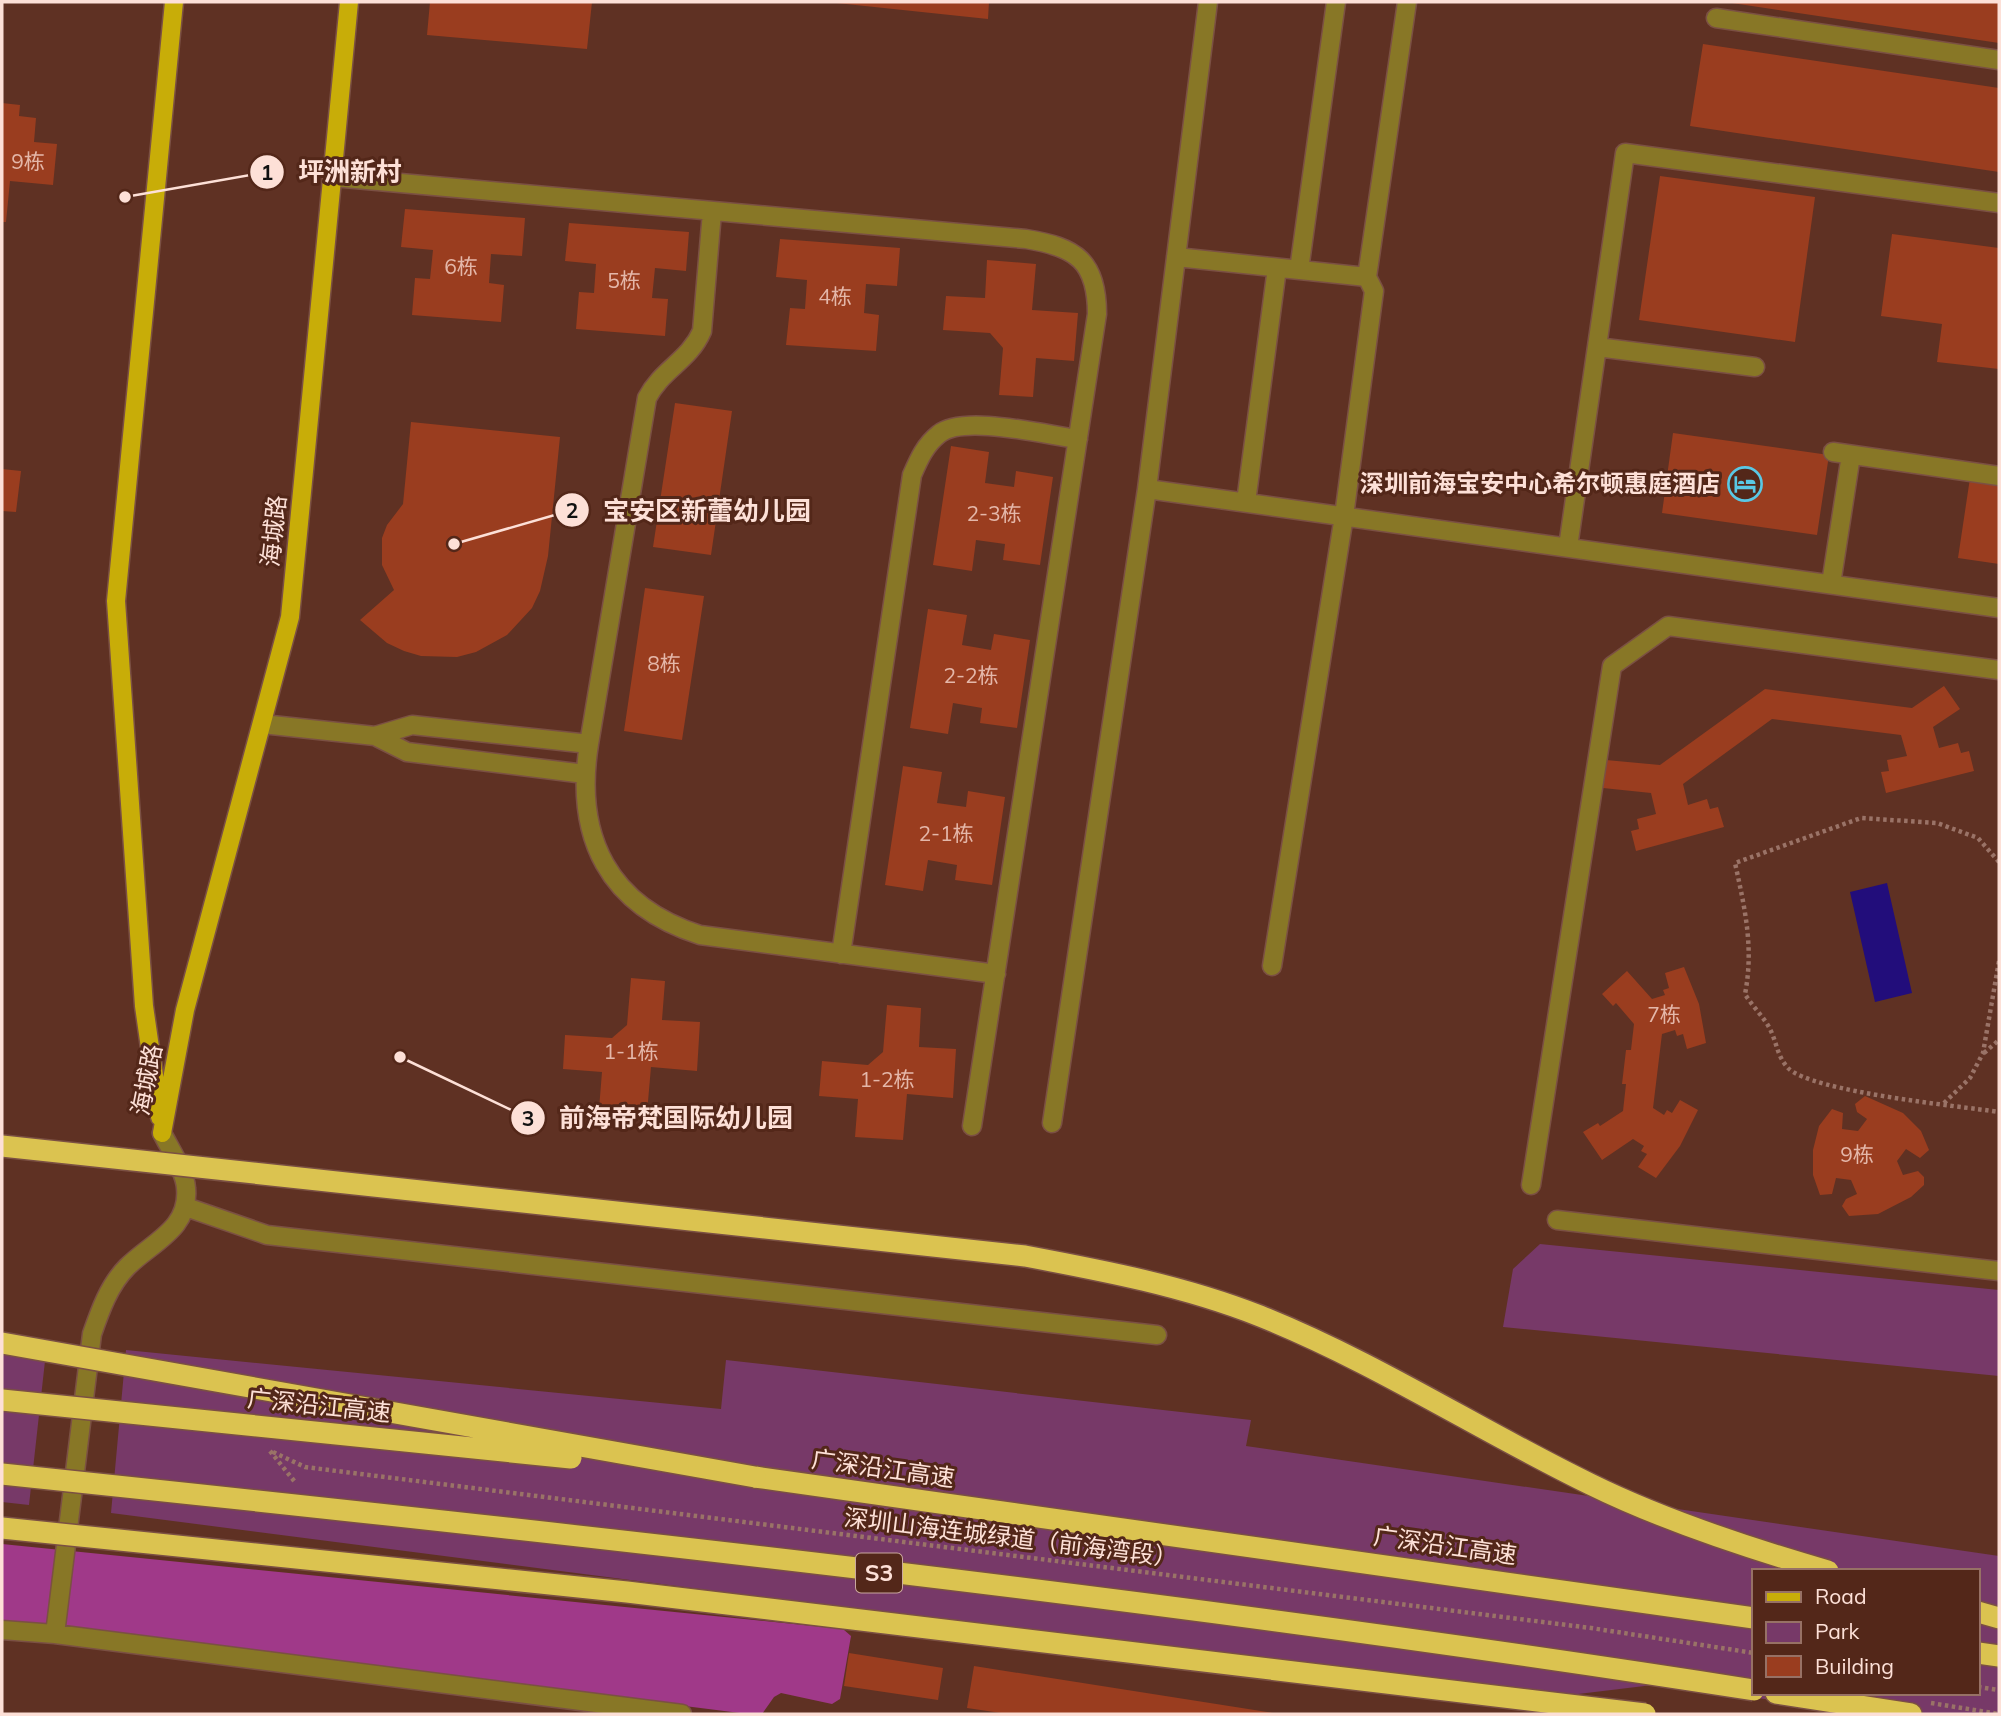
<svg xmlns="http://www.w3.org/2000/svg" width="2001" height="1716" font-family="Mulish,'Noto Sans SC',sans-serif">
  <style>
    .green { fill: #773968; fill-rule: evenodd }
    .forest { fill: #a03989 }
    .water { fill: #220d7b }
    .building { fill: #9a3d1f }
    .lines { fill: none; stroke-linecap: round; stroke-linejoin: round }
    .minor-casing { stroke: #7b5043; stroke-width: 21 }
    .major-casing { stroke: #7b5043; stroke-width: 21 }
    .highway-casing { stroke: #7b5043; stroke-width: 24 }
    .path { stroke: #9a7367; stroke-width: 4.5; stroke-dasharray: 3.5 3.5; stroke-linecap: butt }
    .minor { stroke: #887726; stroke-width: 18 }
    .major { stroke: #c8ad08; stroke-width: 18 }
    .highway { stroke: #dbc350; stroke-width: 21 }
    .highway-bridge-casing { stroke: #7b5043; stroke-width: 24; stroke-linecap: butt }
    .highway-bridge { stroke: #dbc350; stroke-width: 21 }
    .labels { text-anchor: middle; stroke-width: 6; stroke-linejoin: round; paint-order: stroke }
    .number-label { font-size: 21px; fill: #e4b7a9 }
    .shield { fill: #532719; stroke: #caa89e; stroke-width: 2 }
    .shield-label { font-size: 23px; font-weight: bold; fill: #fde0d7 }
    .poi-label { font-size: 24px; font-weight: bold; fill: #fde0d7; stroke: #532719; text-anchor: end }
    .street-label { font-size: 24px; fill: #fde0d7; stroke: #532719 }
    .leader { fill: none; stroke: #fde0d7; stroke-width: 2.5 }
    .callout-dot { fill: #fde0d7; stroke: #532719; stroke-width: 2.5 }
    .mark-label { font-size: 21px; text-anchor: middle; font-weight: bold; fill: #111 }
    .callout-label { font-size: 26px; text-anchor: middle; font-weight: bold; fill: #fde0d7; stroke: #532719; stroke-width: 6; stroke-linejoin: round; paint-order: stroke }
  </style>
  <rect width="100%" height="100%" fill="#5f3123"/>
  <path class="green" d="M 1540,1244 L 1999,1290 L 1999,1376 L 1503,1327 L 1513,1269 Z
    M 2,1338 L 47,1343 L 29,1505 L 2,1502 Z
    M 126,1350 L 721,1409 L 726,1360 L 1251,1420 L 1246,1446 L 1999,1556 L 1999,1714 L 1867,1714 L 1661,1684 L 1545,1698 L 111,1513 ZM 1754,1571 L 1978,1571 L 1978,1693 L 1754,1693 Z"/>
  <path class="forest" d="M 2,1544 L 843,1629 L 851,1636 L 840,1699 L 832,1704 L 781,1693 L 774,1697 L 762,1714 L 748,1714 L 2,1620 Z"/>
  <path class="water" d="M 1887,883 L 1912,993 L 1875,1002 L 1850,892 Z"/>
  <path class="building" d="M 430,2 L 592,2 L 587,49 L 427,35 Z
    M 827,2 L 989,2 L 988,19 Z
    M 1732,2 L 1999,2 L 1999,43 L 1732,3 Z
    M 1703,44 L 1999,88 L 1999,172 L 1690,126 Z
    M 2,103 L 20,105 L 19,116 L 36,118 L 34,142 L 57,144 L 53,185 L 10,181 L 6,222 L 2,222 Z
    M 1660,176 L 1815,197 L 1795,342 L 1639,320 Z
    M 405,209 L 525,218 L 522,256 L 491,254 L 489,283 L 504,285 L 501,322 L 412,315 L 415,278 L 430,279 L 433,250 L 401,247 Z
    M 569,223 L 689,232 L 686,271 L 655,268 L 652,298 L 668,299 L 665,336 L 576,329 L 579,292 L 594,293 L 596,264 L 565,261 Z
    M 1892,234 L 1999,248 L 1999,369 L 1937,362 L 1942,324 L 1881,316 Z
    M 780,239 L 900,248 L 897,286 L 866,284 L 864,313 L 879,315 L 876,351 L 786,345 L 790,308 L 805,309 L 807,280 L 776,277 Z
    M 987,260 L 1036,264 L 1032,310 L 1078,313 L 1074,361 L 1036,358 L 1033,397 L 999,395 L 1003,348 L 990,333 L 943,330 L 946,296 L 985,298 Z
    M 675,403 L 732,411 L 711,555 L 653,547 Z
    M 411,422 L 560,437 L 548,556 L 540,591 L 532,608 L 507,635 L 476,652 L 457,657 L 421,656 L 404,651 L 387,643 L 360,620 L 394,590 L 382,565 L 382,538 L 387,525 L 403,504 Z
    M 1673,433 L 1829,455 L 1817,535 L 1662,513 Z
    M 951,446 L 989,452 L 985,483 L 1014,487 L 1016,471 L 1053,477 L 1040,565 L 1003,560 L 1005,544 L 976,540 L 972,571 L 933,565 Z
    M 2,469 L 21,471 L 16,512 L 2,511 Z
    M 1970,478 L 1999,482 L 1999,564 L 1958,558 Z
    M 645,588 L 704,596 L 682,740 L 624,731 Z
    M 928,609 L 967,615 L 962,645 L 991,650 L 994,634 L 1030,640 L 1017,728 L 980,723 L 982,708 L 953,703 L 948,734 L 910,728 Z
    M 1944,686 L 1960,709 L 1933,727 L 1939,748 L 1958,743 L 1961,753 L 1969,751 L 1974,771 L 1886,793 L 1881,772 L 1889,771 L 1887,760 L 1907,756 L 1901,735 L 1772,719 L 1683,784 L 1688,805 L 1707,799 L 1710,809 L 1718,807 L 1724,827 L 1636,851 L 1631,831 L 1639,829 L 1637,819 L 1656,814 L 1651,793 L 1603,788 L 1606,760 L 1660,765 L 1765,689 L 1912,708 Z
    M 903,766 L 942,772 L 937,803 L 966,807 L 968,791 L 1005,797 L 992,885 L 955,880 L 957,865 L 928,860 L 923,891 L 885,885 Z
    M 1684,967 L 1699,1004 L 1706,1043 L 1687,1049 L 1683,1034 L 1677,1036 L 1675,1030 L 1662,1034 L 1653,1108 L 1664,1115 L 1667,1110 L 1672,1113 L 1680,1100 L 1698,1110 L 1680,1146 L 1656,1178 L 1638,1167 L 1647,1154 L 1641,1151 L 1644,1146 L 1633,1139 L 1602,1160 L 1583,1132 L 1598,1123 L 1600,1126 L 1623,1111 L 1626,1084 L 1622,1084 L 1626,1050 L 1631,1050 L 1634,1024 L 1616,1003 L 1613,1006 L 1602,994 L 1627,971 L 1652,999 L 1665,995 L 1663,990 L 1669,988 L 1665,973 Z
    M 631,978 L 665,981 L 662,1020 L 700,1022 L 697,1071 L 651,1067 L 647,1113 L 599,1109 L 602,1072 L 563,1069 L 565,1035 L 612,1038 L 627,1025 Z
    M 887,1005 L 921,1008 L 919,1047 L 956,1049 L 953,1098 L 907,1094 L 903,1140 L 855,1137 L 858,1099 L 819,1096 L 822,1061 L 868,1065 L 883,1052 Z
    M 1865,1096 L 1903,1113 L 1921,1131 L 1929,1150 L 1920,1158 L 1906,1149 L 1897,1161 L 1903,1175 L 1918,1171 L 1924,1177 L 1924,1185 L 1911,1197 L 1878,1214 L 1849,1216 L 1842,1206 L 1846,1199 L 1857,1194 L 1851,1180 L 1836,1178 L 1832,1194 L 1820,1195 L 1813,1175 L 1813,1150 L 1819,1126 L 1832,1109 L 1843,1113 L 1842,1129 L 1858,1131 L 1867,1119 L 1857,1112 L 1855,1104 Z
    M 849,1653 L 943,1668 L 938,1700 L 844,1686 Z
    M 974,1666 L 1273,1713 L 1273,1714 L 1008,1714 L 967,1708 Z"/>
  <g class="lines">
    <g class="minor-casing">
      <path id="minor" d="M 1716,18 L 1999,60
        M 333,177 L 1026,239 C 1076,247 1097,261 1097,314 L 972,1126
        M 712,212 L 702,331 C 689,361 662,369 647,398 L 589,744 C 574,838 609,906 700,935 L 996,974
        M 1176,257 L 1367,277
        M 1299,270 L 1336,2
        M 1597,347 L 1755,367
        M 1833,452 L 1999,476
        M 1147,489 L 1999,608
        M 1246,502 L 1277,268
        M 1568,547 L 1625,153 L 1999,203
        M 1831,584 L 1851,455
        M 262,724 L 375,736 L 407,752 L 585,774
        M 375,736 L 412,725 L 589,744
        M 841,954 L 912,475 C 919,459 925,445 939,434 C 963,414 1046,435 1078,439
        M 1272,966 L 1344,516 L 1374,291 L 1367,277 L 1407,2
        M 1052,1123 L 1147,489 L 1208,2
        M 1531,1185 L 1612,666 L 1668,626 L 1999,670
        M 186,1207 L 267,1235 L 1157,1335
        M 1557,1220 L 1999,1271
        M 2,1630 L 55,1634 L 682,1714
        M 55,1634 L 92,1334 C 100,1311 109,1285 127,1267 C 152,1242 190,1229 186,1188 C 185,1171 170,1149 162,1133"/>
    </g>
    <g class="major-casing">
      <path id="major" d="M 160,1117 L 144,1006 L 116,601 L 174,2
        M 162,1133 L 185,1010 L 290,617 L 349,2"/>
    </g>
    <g class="highway-casing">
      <path id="highway" d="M 755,1477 L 1754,1618
        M 1978,1612 L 1999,1618
        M 1978,1653 L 1999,1656
        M 1776,1693 L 1911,1714"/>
    </g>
    <path class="path" d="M 1999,862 L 1978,838 L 1937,823 L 1861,818 L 1735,863 C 1745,909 1754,948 1745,994 C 1752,1006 1764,1017 1770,1029 C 1777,1043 1777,1056 1788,1068 C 1812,1092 1959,1106 1999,1112
      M 1984,1053 L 1999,1040
      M 1944,1103 L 1970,1078 L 1983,1053 L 1999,961
      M 270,1451 L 295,1482
      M 273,1452 L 305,1467 L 1591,1628 L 1754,1653
      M 1978,1687 L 1999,1690
      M 1931,1703 L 1999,1714"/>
    <use href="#minor" class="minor"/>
    <use href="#major" class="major"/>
    <use href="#highway" class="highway"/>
    <g class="highway-bridge-casing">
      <path id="highway-bridge" d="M 2,1146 L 1025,1256 C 1105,1271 1184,1286 1260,1316 C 1375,1362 1479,1430 1590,1484 C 1665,1521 1748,1548 1828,1571
        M 2,1343 L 755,1477
        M 2,1400 L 571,1458
        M 2,1474 C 587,1535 1173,1599 1754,1690
        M 2,1528 L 627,1592 L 1645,1714"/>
    </g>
    <use href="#highway-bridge" class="highway-bridge"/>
  </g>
  <defs>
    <g id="hotel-ring" transform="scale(1.75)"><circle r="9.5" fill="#532719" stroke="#59c8e5" stroke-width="1.5"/><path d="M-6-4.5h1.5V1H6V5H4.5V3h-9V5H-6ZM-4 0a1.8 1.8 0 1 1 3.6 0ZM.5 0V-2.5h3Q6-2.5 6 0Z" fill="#59c8e5"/></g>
  </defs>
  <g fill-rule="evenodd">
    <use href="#hotel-ring" x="1745" y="484"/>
  </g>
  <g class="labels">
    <g class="number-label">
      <text x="28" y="169">9栋</text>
      <text x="461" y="274">6栋</text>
      <text x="624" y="288">5栋</text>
      <text x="835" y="304">4栋</text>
      <text x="994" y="521">2-3栋</text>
      <text x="664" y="671">8栋</text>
      <text x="971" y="683">2-2栋</text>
      <text x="946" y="841">2-1栋</text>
      <text x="1664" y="1022">7栋</text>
      <text x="631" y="1059">1-1栋</text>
      <text x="887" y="1087">1-2栋</text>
      <text x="1857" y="1162">9栋</text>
    </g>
    <rect class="shield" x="856" y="1553.5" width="46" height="39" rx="5"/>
    <g class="shield-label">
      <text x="879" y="1581">S3</text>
    </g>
    <g class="poi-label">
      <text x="1720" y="492">深圳前海宝安中心希尔顿惠庭酒店</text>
    </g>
    <g class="street-label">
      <text transform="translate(274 531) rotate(-84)" y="8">海城路</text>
      <text transform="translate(147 1080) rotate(-79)" y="8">海城路</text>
      <text transform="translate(319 1406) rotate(6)" y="8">广深沿江高速</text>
      <text transform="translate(883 1469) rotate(8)" y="8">广深沿江高速</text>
      <text transform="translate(1011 1538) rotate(7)" y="8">深圳山海连城绿道（前海湾段）</text>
      <text transform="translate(1445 1546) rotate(8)" y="8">广深沿江高速</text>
    </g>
  </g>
  <path class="leader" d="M125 197L267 172M454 544L572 510M400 1057L528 1118"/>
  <g class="callout-dot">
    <circle cx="125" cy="197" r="7"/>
    <circle cx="454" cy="544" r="7"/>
    <circle cx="400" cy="1057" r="7"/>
    <circle cx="267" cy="172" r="18"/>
    <circle cx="572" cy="510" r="18"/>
    <circle cx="528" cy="1118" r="18"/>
  </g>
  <g class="mark-label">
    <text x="267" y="180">1</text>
    <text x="572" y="518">2</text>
    <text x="528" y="1126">3</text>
  </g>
  <g class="callout-label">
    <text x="350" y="181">坪洲新村</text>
    <text x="707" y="520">宝安区新蕾幼儿园</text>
    <text x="676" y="1127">前海帝梵国际幼儿园</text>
  </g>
  <rect width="2001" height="1716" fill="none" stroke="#fde0d7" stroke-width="7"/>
  <rect x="1752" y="1569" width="228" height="126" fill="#532719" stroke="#977165" stroke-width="2"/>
  <rect x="1766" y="1592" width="35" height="10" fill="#c8ad08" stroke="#977165" stroke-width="2"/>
  <text x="1815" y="1604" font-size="21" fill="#fde0d7">Road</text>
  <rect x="1766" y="1622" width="35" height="21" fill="#773968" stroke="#977165" stroke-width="2"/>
  <text x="1815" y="1639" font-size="21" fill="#fde0d7">Park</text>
  <rect x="1766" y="1656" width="35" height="21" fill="#9a3d1f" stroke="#977165" stroke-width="2"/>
  <text x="1815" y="1674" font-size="21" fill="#fde0d7">Building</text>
</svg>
